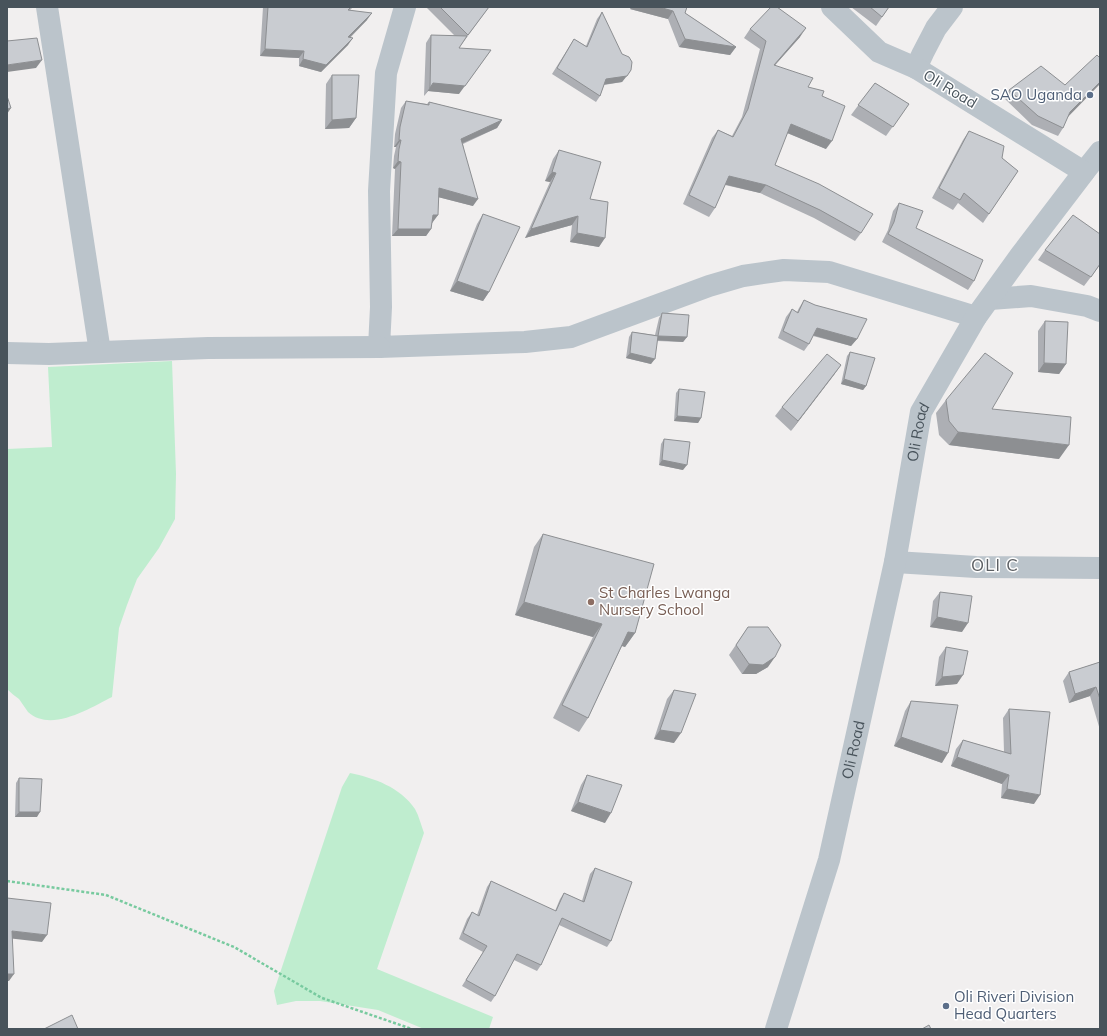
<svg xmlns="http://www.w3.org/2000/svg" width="1107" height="1036" font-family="Mulish,sans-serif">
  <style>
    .green { fill: #bfedcf }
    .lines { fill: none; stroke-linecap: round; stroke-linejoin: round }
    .path { stroke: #78ca9f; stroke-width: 2.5; stroke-dasharray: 3 2; stroke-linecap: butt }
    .minor { stroke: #bbc4cb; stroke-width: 22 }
    .wall { fill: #adafb4 }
    .shaded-wall { fill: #8d8f92 }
    .building { fill: #c9ccd1; stroke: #8d8f92 }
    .service-dot { fill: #5c6f8a; stroke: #fff; stroke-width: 1.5 }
    .education-dot { fill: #8d6e63; stroke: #fff; stroke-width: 1.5 }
    .labels { text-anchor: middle; stroke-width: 3; stroke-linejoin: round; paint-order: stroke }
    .street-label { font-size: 15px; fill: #48535b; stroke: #fff }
    .service-label { font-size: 15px; fill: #4e5e75; stroke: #fff; text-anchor: end }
    .education-label { font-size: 15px; fill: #785e54; stroke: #fff; text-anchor: start }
    .quarter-label { font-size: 17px; letter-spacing: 1px; fill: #5c5f63; stroke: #fff }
  </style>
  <rect width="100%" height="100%" fill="#f1efef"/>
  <path class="green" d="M 172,361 L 176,474 L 175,519 L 159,548 L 137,579 L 127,605 L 119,628 L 112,697 C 90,708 51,733 28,712 C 25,708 22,703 19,699 C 15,696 11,693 7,689 L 7,449 L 52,447 L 48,367 Z
    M 350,773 C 374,778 400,787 415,809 C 419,816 421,825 424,833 L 377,969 L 493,1017 L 489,1029 L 424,1029 L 378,1010 L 320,1001 L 296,1001 L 277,1005 L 274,991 L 342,787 Z"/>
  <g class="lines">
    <path class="path" d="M 7,881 L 106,895 L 234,947 L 322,998 L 412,1029"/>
    <g class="minor">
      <path d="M 47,7 L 100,352"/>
      <path d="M 405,7 L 386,73 L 379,191 L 381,307 L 379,347 L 525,342 L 571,337 L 709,286 L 743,276 L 784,270 L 829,272 L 976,317"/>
      <path d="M 916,68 L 923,53 L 936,28 L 952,7"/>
      <path d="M 1084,172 L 1100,152"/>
      <path d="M 990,299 L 1031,296 L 1087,306 L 1100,311"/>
      <path d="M 7,353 L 49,354 L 208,348 L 379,347"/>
      <path d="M 895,562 L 976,567 L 1100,568"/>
      <path id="s1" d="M 776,1029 L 829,860 L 895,562 L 921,412 L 976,317 L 1020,256 L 1084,172 L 916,68 L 879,52 L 832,7"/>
    </g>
  </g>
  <path class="wall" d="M 263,7 L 353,7 L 350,10 L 367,20 L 350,38 L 348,45 L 321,72 L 299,66 L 299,58 L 260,56 Z
    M 426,7 L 489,7 L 459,48 L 459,94 L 428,91 L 424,96 L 426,43 L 431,35 L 455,36 Z
    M 631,7 L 687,7 L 685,13 L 736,47 L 730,55 L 679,47 L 668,19 L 630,9 Z
    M 851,7 L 889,7 L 876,26 Z
    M 602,12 L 627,76 L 622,82 L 604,85 L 600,96 L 596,102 L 552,74 L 574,39 L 586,46 L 597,19 Z
    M 750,29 L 800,37 L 775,65 L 808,87 L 822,96 L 826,149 L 787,133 L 775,165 L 861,233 L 855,241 L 814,218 L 760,193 L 725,185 L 715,208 L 709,217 L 683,204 L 712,138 L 718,130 L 732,136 L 742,117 L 760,49 L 744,38 Z
    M 332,75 L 356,118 L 349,128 L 325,129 L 326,84 Z
    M 875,83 L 909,104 L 886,136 L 851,115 Z
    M 1009,90 L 1068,116 L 1063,128 L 1058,136 L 1032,125 L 1004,98 Z
    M 406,101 L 427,104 L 429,102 L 502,120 L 497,128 L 463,144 L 473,206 L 438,197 L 438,215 L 432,223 L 431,229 L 426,236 L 392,236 L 395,169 L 393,168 L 394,156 L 396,147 L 394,147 L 395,134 L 401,108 Z
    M 969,131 L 1002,158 L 1018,171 L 983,223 L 958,203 L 953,210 L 932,198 L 963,140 Z
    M 559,150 L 590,199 L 599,247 L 570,242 L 572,225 L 525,238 L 550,182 L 545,181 L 553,159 Z
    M 899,203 L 916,228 L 974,281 L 968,290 L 882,242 L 888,230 L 893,211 Z
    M 483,214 L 489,292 L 483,301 L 450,291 L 477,224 Z
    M 1045,250 L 1100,265 L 1084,286 L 1038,260 Z
    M 804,300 L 857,339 L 851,346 L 813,336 L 809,344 L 804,351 L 778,338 L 786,317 L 792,309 L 797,312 L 799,308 Z
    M 662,313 L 687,337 L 683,342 L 657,341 L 651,364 L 626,358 L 629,337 L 632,332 L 655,335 L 659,318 Z
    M 1045,321 L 1066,364 L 1059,374 L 1038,372 L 1038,331 Z
    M 850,352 L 866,386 L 863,390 L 841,384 L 847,356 Z
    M 841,365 L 791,431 L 775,416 L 782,407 Z
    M 679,389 L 701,418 L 698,423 L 674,421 L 676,393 Z
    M 946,400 L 992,409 L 1059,459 L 949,445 L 939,435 L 936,413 Z
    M 664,439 L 683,470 L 659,465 L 661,444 Z
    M 543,534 L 635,633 L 625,647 L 622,646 L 588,718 L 579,732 L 553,718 L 593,637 L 515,615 L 534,547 Z
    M 940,592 L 962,632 L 930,627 L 933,601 Z
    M 748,627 L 768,667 L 756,674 L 742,674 L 729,655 Z
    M 946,647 L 957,684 L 935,686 L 939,657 Z
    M 1100,662 L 1100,730 L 1090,696 L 1069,703 L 1063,681 L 1069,672 Z
    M 674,690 L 674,743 L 654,739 L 667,699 Z
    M 911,701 L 942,763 L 894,746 L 905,711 Z
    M 1009,709 L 1034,804 L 1001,798 L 1002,784 L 951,766 L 956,749 L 963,740 L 1004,752 L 1003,718 Z
    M 587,775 L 605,823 L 571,811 L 581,785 Z
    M 19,778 L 37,817 L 15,817 L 16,783 Z
    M 595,868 L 611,941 L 607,947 L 559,925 L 541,965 L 537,971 L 514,960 L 495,996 L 491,1002 L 462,986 L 483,952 L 459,939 L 467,919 L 472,912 L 477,915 L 487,887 L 491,881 L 555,911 L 560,899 L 564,893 L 582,901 L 590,874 Z"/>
  <path class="shaded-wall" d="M 632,7 L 659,7 L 673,11 L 668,19 L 630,9 Z
    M 372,13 L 367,20 L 343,44 L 348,37 Z
    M 806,28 L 800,37 L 768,73 L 774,65 Z
    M 353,38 L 348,45 L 321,72 L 299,66 L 303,59 Z
    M 685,39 L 736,47 L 730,55 L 679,47 Z
    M 265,49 L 304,51 L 299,58 L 260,56 Z
    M 491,50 L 459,94 L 428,91 L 424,96 L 433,83 Z
    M 42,60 L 36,68 L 7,72 L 7,65 Z
    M 631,70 L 622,82 L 601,85 L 606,79 Z
    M 1100,82 L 1100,84 L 1065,120 L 1070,112 Z
    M 11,108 L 7,114 L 7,109 Z
    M 356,118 L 349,128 L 325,129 L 332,120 Z
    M 502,120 L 497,128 L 456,146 L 461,139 Z
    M 791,124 L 832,141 L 826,149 L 785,132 Z
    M 399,140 L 401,140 L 396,147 L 394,147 Z
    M 398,161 L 401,162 L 395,169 L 393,168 Z
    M 552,172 L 556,173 L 550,182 L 545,181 Z
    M 729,176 L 766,185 L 760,193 L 723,184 Z
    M 439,188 L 478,199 L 473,206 L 434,196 Z
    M 433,215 L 438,215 L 432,223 L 427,222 Z
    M 578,216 L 572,225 L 525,238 L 531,229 Z
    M 398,229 L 431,229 L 426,236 L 392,236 Z
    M 577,233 L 605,238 L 599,247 L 570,242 Z
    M 457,281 L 489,292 L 483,301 L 450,291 Z
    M 817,328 L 857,339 L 851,346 L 812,335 Z
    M 658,336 L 687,337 L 683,342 L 654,340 Z
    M 630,353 L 655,359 L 651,364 L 626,358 Z
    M 1044,363 L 1066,364 L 1059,374 L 1038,372 Z
    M 841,365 L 834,375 L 791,431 L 798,421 Z
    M 844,379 L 866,386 L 863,390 L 841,384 Z
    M 677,416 L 701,418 L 698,423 L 674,421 Z
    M 958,432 L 1069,445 L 1059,459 L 949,445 Z
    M 662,460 L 687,465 L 683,470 L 659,465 Z
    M 524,602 L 602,624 L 593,637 L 515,615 Z
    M 937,617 L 968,623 L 962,632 L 930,627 Z
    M 628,632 L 635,633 L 625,647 L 619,645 Z
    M 775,657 L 768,667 L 756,674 L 742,674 L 749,664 Z
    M 963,675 L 957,684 L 935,686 L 942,677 Z
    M 1096,687 L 1090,696 L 1069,703 L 1075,694 Z
    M 660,730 L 681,733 L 674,743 L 654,739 Z
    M 901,737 L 948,753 L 942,763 L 894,746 Z
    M 957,757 L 1009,775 L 1002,784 L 951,766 Z
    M 1007,789 L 1040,795 L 1034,804 L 1001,798 Z
    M 578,802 L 611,813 L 605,823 L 571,811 Z
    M 19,812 L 40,812 L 37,817 L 15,817 Z
    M 12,931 L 47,935 L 42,942 L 7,938 Z
    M 7,974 L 14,974 L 9,981 L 7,981 Z"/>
  <path class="building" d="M 268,7 L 351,7 L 348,10 L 372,13 L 348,37 L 353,38 L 326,65 L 303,59 L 304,51 L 265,49 Z
    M 440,7 L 489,7 L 468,35 Z
    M 659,7 L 687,7 L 685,13 L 736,47 L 685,39 L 673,11 Z
    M 771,7 L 777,7 L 806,28 L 774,65 L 813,78 L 808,87 L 824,91 L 822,96 L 845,106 L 832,141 L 791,124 L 775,165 L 819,184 L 873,214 L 861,233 L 820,210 L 766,185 L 729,176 L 715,208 L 689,195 L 718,130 L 733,137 L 748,109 L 766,41 L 750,29 Z
    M 870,7 L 889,7 L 882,17 Z
    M 602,12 L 622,54 L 629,57 L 632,62 L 631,70 L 627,76 L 606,79 L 600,96 L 557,68 L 574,39 L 587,47 Z
    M 431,35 L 467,36 L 459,48 L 491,50 L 465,86 L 433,83 L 430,88 Z
    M 37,38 L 42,60 L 7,65 L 7,41 Z
    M 1097,55 L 1100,58 L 1100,82 L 1070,112 L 1063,128 L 1038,116 L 1009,90 L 1041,66 L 1065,85 Z
    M 332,75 L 359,75 L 356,118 L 332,120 Z
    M 875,83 L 909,104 L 893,127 L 858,105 Z
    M 7,96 L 11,108 L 7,109 Z
    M 406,101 L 429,105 L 429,102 L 502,120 L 461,139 L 478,199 L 439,188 L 438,215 L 433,215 L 431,229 L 398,229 L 401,162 L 398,161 L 399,149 L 401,140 L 399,140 L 400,127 Z
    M 969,131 L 1004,146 L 1002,158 L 1018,171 L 989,214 L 964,193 L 960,200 L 939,188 Z
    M 559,150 L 601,162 L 590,199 L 608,202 L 605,238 L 577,233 L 578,216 L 531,229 L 556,173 L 552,172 Z
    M 899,203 L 923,211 L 916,228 L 983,260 L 974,281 L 888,234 L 894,222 Z
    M 483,214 L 520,227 L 489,292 L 457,281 Z
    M 1073,215 L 1100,234 L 1100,264 L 1091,277 L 1045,250 Z
    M 804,300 L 815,305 L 867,319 L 857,339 L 817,328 L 809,344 L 783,331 L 792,309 L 798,313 Z
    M 662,313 L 689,315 L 687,337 L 658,336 Z
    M 1045,321 L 1068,322 L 1066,364 L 1044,363 Z
    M 632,332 L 658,336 L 655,359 L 630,353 Z
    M 850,352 L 875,358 L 866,386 L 844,379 Z
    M 985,353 L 1013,373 L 992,409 L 1071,417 L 1069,445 L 958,432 L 949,421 L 946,400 Z
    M 827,354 L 841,365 L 798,421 L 782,407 Z
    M 679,389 L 705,392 L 701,418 L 677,416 Z
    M 664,439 L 690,442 L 687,465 L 662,460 Z
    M 543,534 L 654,564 L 635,633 L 628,632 L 588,718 L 562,705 L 602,624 L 524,602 Z
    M 940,592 L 972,596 L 968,623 L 937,617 Z
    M 748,627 L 768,627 L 781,645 L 775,657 L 763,665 L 749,664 L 736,645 Z
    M 946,647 L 968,651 L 963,675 L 942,677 Z
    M 1100,662 L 1100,699 L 1096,687 L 1075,694 L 1069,672 Z
    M 674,690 L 696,694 L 681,733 L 660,730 Z
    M 911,701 L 958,705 L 948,753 L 901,737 Z
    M 1009,709 L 1050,712 L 1040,795 L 1007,789 L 1009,775 L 957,757 L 963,740 L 1011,754 Z
    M 587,775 L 622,785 L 611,813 L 578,802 Z
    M 19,778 L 42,779 L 40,812 L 19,812 Z
    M 595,868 L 632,882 L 611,941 L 562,918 L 541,965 L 517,954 L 495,996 L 466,980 L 487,946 L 463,933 L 472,912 L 479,916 L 491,881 L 556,911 L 564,893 L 584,902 Z
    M 7,898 L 51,903 L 47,935 L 12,931 L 14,974 L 7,974 Z
    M 72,1015 L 78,1029 L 44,1029 Z
    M 929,1025 L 931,1029 L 922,1029 Z"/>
  <g class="service-dot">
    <circle cx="1090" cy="95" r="4"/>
    <circle cx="946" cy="1006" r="4"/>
  </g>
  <circle class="education-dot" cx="591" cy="602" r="4"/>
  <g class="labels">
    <g class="street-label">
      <text transform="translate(950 89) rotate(31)" y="5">Oli Road</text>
      <text dy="5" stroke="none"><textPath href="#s1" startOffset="614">Oli Road</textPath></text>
      <text dy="5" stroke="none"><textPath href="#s1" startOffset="290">Oli Road</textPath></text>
    </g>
    <g class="service-label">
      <text x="1082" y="100">SAO Uganda</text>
      <text x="954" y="1002" text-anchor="start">Oli Riveri Division<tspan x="954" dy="17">Head Quarters</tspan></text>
    </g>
    <g class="education-label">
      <text x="599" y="598">St Charles Lwanga<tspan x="599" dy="17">Nursery School</tspan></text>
    </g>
    <g class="quarter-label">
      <text x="995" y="571">OLI C</text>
    </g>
  </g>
  <rect width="1107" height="1036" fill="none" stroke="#48535b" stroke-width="16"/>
</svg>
